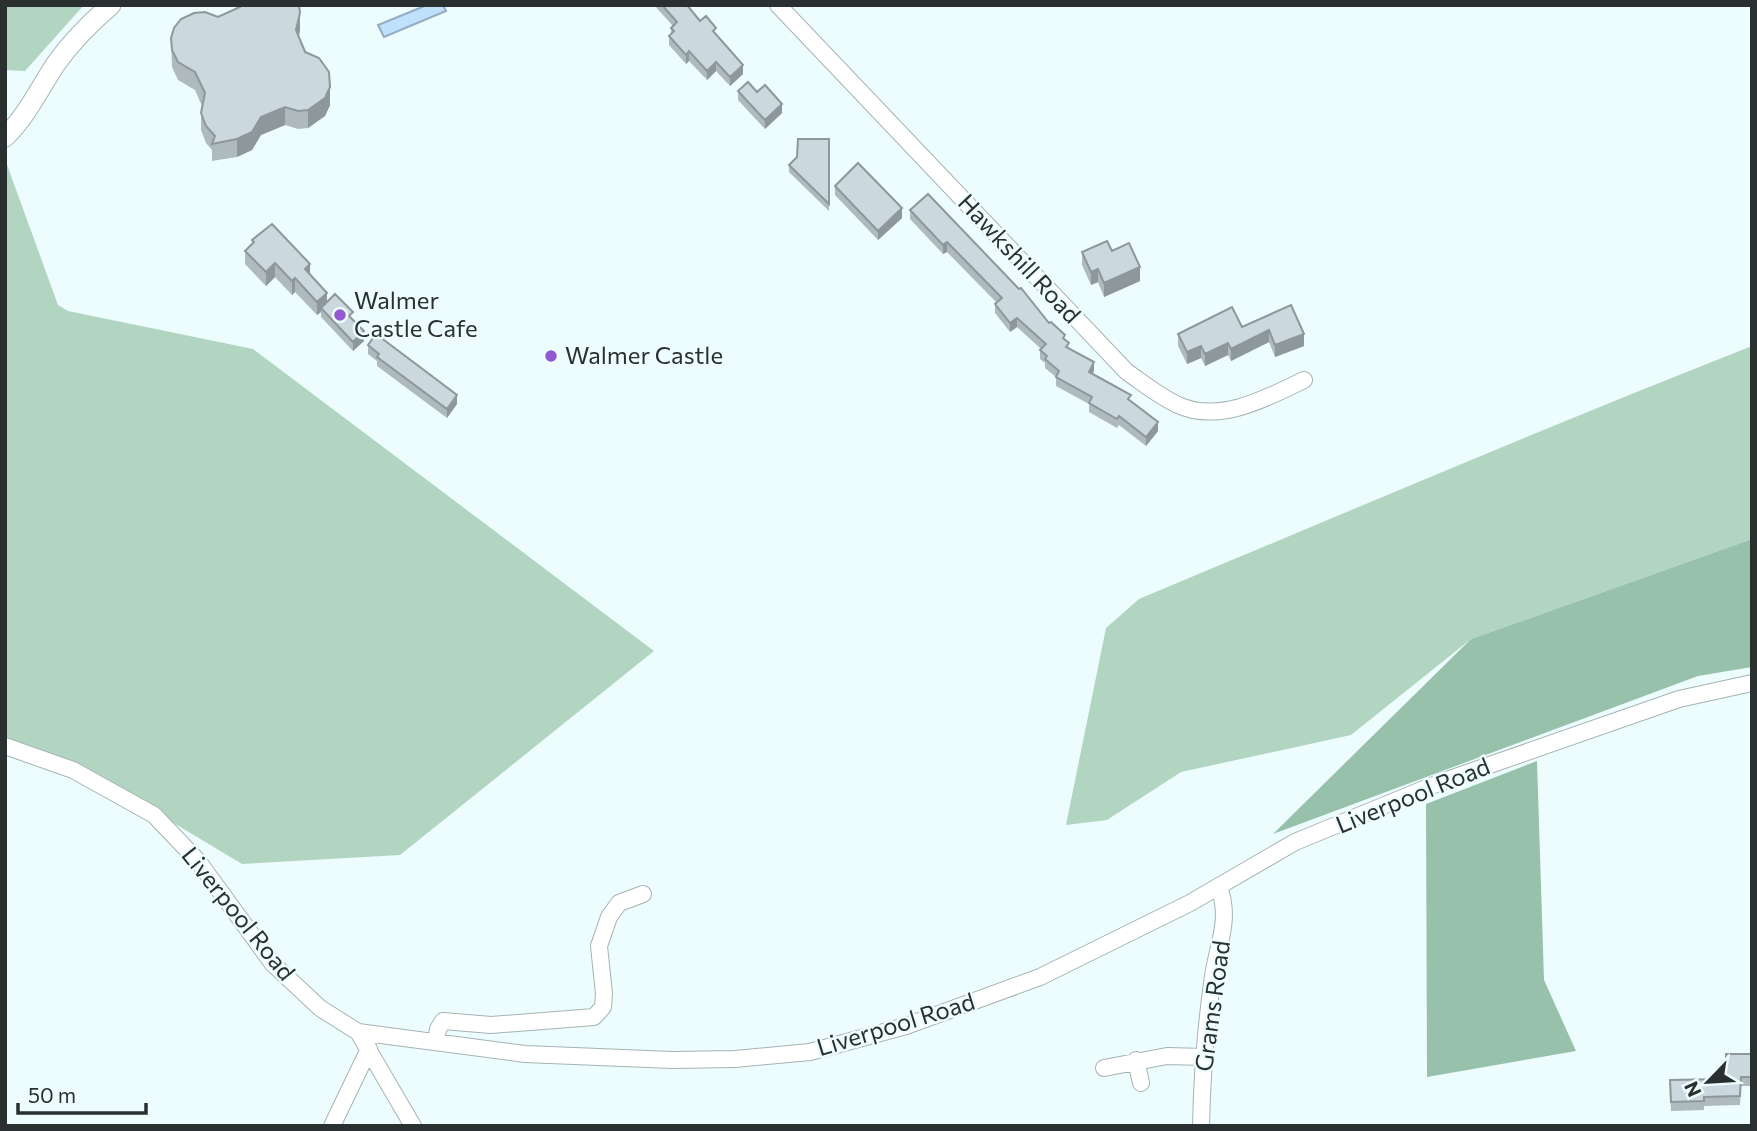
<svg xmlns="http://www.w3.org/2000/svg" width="1757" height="1131" font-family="Commissioner,sans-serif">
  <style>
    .green { fill: #b2d5c2 }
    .forest { fill: #98c1ab }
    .water { fill: #bfe1fd; stroke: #92acc0; stroke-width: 2 }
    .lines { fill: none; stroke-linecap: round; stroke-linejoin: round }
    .minor-casing { stroke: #a5b3b4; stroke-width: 18 }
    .tertiary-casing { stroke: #a5b3b4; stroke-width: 21 }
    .minor { stroke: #fff; stroke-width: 16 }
    .tertiary { stroke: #fff; stroke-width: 19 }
    .wall { fill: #afbabe }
    .shaded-wall { fill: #8e979b }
    .building { fill: #cbd8dd; stroke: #8e979b; stroke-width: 2 }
    .poi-dot { fill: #9259d1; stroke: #edfcfd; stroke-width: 2.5 }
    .labels { text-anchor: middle; stroke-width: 5; stroke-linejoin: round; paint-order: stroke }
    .street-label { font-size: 24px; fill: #2a2f30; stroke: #edfcfd }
    .poi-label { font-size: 24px; fill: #2a2f30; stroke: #edfcfd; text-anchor: start }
  </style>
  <rect width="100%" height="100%" fill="#edfcfd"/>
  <path class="green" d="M 5,5 L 84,5 L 25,71 L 5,70 Z
    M 6,162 L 58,305 L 68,311 L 253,349 L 654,651 L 400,855 L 242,864 L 72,762 L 5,737 Z
    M 1752,346 L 1752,539 L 1471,639 L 1351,735 L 1181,772 L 1107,820 L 1066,825 L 1106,628 L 1139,599 C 1343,514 1546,427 1752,346 Z"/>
  <path class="forest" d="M 1752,539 L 1752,667 L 1698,676 L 1273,834 L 1471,639 Z
    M 1537,761 L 1544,980 L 1576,1051 L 1427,1077 L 1426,804 Z"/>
  <path class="water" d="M 427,5 L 443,5 L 446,11 L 384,37 L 378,25 Z"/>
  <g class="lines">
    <g class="minor-casing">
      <path id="minor" d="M 778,5 L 1127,372 C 1143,383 1160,397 1178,405 C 1219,424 1267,398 1304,380
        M 5,746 L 73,770 L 154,815 L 198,861 L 273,964 L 320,1008 L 358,1032 L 525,1054 L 672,1060 L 735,1059 L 810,1052 L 906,1026 L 1040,977 L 1190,903 L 1295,842 L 1441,782 L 1679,699 L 1752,683
        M 358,1032 L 413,1126
        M 436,1042 L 438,1029 L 443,1021 L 491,1025 L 594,1017 L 603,1007 L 604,994 L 599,946 L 609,917 L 619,903 L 643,894
        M 1136,1060 L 1141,1083
        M 1104,1068 L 1167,1056 L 1205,1057
        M 332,1126 L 369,1049
        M 1201,1126 C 1202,1076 1206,1025 1213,976 C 1218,943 1231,920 1219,887"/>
    </g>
    <g class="tertiary-casing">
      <path id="tertiary" d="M 5,137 C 26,117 40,88 55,65 C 71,42 90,23 111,5"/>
    </g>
    <use href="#minor" class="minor"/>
    <use href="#tertiary" class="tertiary"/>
  </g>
  <path class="wall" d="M 654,5 L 687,5 L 700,21 L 716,34 L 743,74 L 730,86 L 716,71 L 707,80 L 689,61 L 686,64 L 669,45 L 669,36 L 671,34 L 671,28 L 673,26 Z
    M 218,17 L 300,30 L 299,36 L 330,105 L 325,116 L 308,128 L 298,129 L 285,125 L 261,135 L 252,150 L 237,157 L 212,161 L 212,150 L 206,143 L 201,130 L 201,113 L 202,106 L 195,90 L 178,80 L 172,67 L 171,38 Z
    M 738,91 L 757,92 L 782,113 L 765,129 L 738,100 Z
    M 829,139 L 829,211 L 789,172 L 789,165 Z
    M 835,186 L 902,218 L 878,240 L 835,195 Z
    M 910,210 L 1049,323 L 1065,340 L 1069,348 L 1094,371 L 1092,374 L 1131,401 L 1158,431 L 1146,446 L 1119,425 L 1117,428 L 1089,412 L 1089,404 L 1056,386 L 1056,377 L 1045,368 L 1045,363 L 1040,359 L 1040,350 L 1041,349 L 1017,327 L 1010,332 L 995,313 L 995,304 L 997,303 L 947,252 L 943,254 L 910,219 Z
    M 252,240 L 310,276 L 327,302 L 353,320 L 364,341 L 353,351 L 321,317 L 321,312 L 317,315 L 295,292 L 292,295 L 275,277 L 266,286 L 245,264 L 245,251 L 252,244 Z
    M 1112,251 L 1140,281 L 1104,297 L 1098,282 L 1091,285 L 1082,265 L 1082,252 Z
    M 1291,305 L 1304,346 L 1275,357 L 1269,342 L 1231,361 L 1228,355 L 1205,366 L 1201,358 L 1187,364 L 1178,346 L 1178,334 L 1242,327 Z
    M 368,345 L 457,404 L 447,418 L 377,366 L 377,361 L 368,354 Z
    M 1752,1054 L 1752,1086 L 1741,1086 L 1740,1105 L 1704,1106 L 1704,1110 L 1671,1111 L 1670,1080 L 1726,1079 Z"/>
  <path class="shaded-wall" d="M 300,13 L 300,30 L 296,48 L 296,30 Z
    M 689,51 L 689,61 L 686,64 L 686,55 Z
    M 716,62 L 716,71 L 707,80 L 707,71 Z
    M 743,65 L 743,74 L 730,86 L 730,77 Z
    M 330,87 L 330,105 L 325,116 L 308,128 L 308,110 Z
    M 782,104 L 782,113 L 765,129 L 765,120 Z
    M 285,107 L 285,125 L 261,135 L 252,150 L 237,157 L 237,139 L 261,117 Z
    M 902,208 L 902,218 L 878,240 L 878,231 Z
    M 947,242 L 947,252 L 943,254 L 943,245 Z
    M 275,263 L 275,277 L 266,286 L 266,272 Z
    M 310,264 L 310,277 L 305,269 Z
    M 1140,267 L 1140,281 L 1104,297 L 1104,283 Z
    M 1098,269 L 1098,282 L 1091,285 L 1091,272 Z
    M 295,278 L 295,292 L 292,295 L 292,281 Z
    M 327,293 L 327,306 L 321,308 L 321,312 L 317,315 L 317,302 Z
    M 1017,318 L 1017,327 L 1010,332 L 1010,323 Z
    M 1269,330 L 1269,342 L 1231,361 L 1231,349 Z
    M 364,331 L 364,341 L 353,351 L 353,342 Z
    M 1304,334 L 1304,346 L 1275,357 L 1275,345 Z
    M 1228,343 L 1228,355 L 1205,366 L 1205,354 Z
    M 1201,346 L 1201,358 L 1187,364 L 1187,352 Z
    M 1094,362 L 1094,371 L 1089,381 L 1089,372 Z
    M 457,395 L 457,404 L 447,418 L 447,409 Z
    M 1158,422 L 1158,431 L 1146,446 L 1146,437 Z"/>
  <path class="building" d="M 241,5 L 299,5 L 300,13 L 296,30 L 305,52 L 319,58 L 329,72 L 330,87 L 325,98 L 308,110 L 298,111 L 285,107 L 261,117 L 252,132 L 237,139 L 212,144 L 215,136 L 206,126 L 201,113 L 205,93 L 195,72 L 178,62 L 172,50 L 171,38 L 174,28 L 181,19 L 194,13 L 205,12 L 218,17 L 240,7 Z
    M 662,5 L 687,5 L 700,21 L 706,16 L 716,28 L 713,31 L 743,65 L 730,77 L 716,62 L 707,71 L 689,51 L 686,55 L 669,36 L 674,31 L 671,28 L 677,22 Z
    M 748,82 L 757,92 L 765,85 L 782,104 L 765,120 L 738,91 Z
    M 798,139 L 829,139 L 829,204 L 789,165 L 797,157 Z
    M 858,163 L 902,208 L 878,231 L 835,186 Z
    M 928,194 L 1019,289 L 1021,288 L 1049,323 L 1051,322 L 1065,335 L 1063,338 L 1069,343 L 1066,347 L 1094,362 L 1089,372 L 1131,395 L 1128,399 L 1158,422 L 1146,437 L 1119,416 L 1117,419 L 1089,403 L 1092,397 L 1056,377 L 1059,371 L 1045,359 L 1047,356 L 1040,350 L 1046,344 L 1017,318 L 1010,323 L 995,304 L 1002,298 L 947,242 L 943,245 L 910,210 Z
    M 272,224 L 310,264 L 305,269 L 327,293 L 317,302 L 295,278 L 292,281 L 275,263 L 266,272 L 245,251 L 254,242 L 252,240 Z
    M 1107,241 L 1112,251 L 1129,243 L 1140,267 L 1104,283 L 1098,269 L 1091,272 L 1082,252 Z
    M 335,294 L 353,312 L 349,316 L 364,331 L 353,342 L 321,308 Z
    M 1291,305 L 1304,334 L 1275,345 L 1269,330 L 1231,349 L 1228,343 L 1205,354 L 1201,346 L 1187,352 L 1178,334 L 1232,307 L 1242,327 Z
    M 376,334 L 457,395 L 447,409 L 377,357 L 379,354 L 368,345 Z
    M 1726,1054 L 1752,1054 L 1752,1077 L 1741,1077 L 1740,1096 L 1704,1097 L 1704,1101 L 1671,1102 L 1670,1080 L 1726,1079 Z"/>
  <g class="poi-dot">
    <circle cx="340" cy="315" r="7"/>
    <circle cx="551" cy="356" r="7"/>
  </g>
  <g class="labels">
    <g class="street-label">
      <text transform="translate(1019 259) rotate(47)" y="8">Hawkshill Road</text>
      <text transform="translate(1413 796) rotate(-22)" y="8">Liverpool Road</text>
      <text transform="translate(238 914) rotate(51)" y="8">Liverpool Road</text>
      <text transform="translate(1213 1006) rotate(-82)" y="8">Grams Road</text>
      <text transform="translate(896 1025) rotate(-17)" y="8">Liverpool Road</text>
    </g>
    <g class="poi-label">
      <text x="354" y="309">Walmer<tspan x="354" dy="28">Castle Cafe</tspan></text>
      <text x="565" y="364">Walmer Castle</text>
    </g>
  </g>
  <rect width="1757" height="1131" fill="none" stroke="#2a2f30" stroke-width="14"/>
  <g transform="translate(1708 1082) rotate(245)" stroke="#edfcfd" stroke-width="5" paint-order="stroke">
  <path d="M0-5L12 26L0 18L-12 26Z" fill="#2a2f30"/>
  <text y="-10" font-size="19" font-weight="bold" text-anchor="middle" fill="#2a2f30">N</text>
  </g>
  <path d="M18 1103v10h128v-10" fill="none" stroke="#2a2f30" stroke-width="3.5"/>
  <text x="28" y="1103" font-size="21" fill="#2a2f30" stroke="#edfcfd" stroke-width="5" paint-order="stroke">50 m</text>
</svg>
